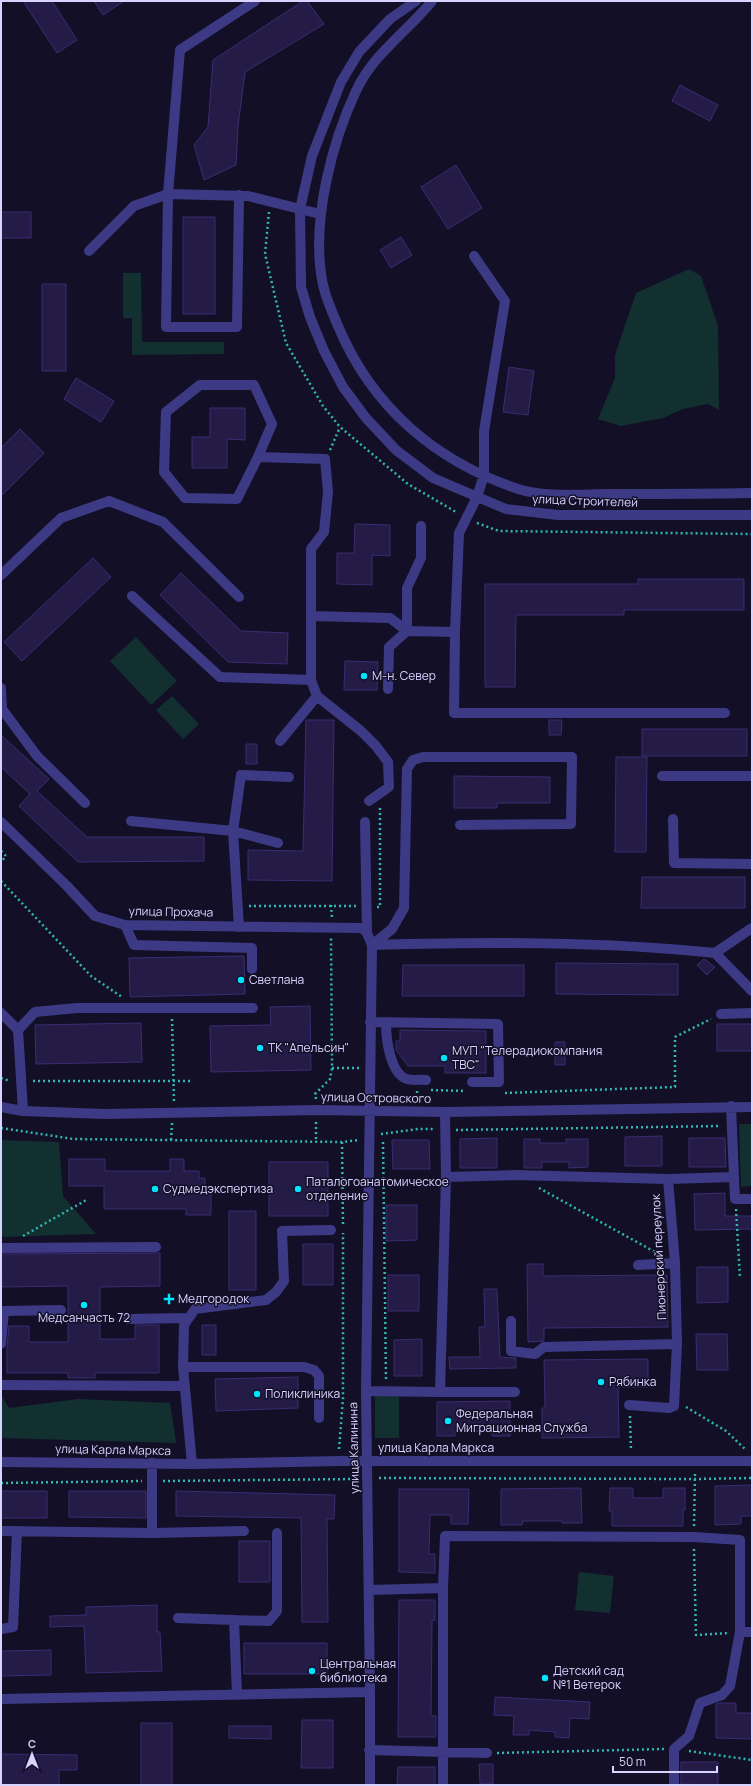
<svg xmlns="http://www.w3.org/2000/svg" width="753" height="1786" font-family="Manrope,sans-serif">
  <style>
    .green { fill: #12302f }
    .building { fill: #241b47; stroke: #3b2d73 }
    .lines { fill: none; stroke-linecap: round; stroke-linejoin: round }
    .path { stroke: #2fb8b0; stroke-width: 2.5; stroke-dasharray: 2 3; stroke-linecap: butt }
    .minor { stroke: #3d3a85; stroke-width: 10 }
    .poi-dot { fill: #00e5ff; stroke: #130f26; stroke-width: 1.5 }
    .labels { text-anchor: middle; stroke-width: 3; stroke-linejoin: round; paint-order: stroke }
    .street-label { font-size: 12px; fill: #d9d4ff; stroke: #130f26 }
    .poi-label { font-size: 12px; fill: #d9d4ff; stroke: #130f26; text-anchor: start }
  </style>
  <rect width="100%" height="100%" fill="#130f26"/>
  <path class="green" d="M 689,269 L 701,276 L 718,326 L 719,410 L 708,404 L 683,409 L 663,418 L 621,426 L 598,419 L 615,378 L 615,355 L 636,293 Z
    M 123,273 L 141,273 L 142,342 L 224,342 L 224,354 L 132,355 L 132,318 L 123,318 Z
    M 136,637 L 177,681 L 151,705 L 110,661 Z
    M 172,696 L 199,724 L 183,739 L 156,710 Z
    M 739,1124 L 752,1124 L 752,1186 L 741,1187 Z
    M 1,1140 L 59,1142 L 63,1196 L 96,1234 L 1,1237 Z
    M 1,1395 L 9,1408 L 78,1399 L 170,1403 L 176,1443 L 1,1438 Z
    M 375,1395 L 399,1395 L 399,1438 L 375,1438 Z
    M 579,1572 L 614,1576 L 610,1613 L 575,1610 Z"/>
  <path class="building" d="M 23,1 L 52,1 L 77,40 L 57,53 Z
    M 94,1 L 124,1 L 103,15 Z
    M 303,1 L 307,1 L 324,24 L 245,72 L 238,126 L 236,165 L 204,180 L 194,145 L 208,127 L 213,60 Z
    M 680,85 L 718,105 L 710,121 L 672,101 Z
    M 456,165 L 482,208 L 448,229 L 421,187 Z
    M 1,212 L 31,212 L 31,238 L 1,238 Z
    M 183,217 L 215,217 L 215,314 L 183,314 Z
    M 401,237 L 412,255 L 391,268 L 380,250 Z
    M 42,284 L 66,284 L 66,371 L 42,371 Z
    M 509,367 L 534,371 L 528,415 L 503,412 Z
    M 76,378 L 114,401 L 101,422 L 64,399 Z
    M 210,408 L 245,408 L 245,440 L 227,439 L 227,468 L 192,468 L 192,437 L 210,437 Z
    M 20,429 L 44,453 L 1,496 L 1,448 Z
    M 355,524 L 390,525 L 390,556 L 372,555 L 372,585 L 337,584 L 337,553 L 354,553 Z
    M 93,558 L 111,577 L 22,661 L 4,642 Z
    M 181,573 L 241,631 L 288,633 L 287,664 L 228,662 L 160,595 Z
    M 638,579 L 744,579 L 744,610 L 624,610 L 624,615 L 516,615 L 515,687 L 485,687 L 485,584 L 638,584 Z
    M 345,661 L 378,662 L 377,690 L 344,690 Z
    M 306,720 L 334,720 L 332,881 L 248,880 L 248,850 L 303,851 Z
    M 549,720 L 562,720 L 561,735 L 549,735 Z
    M 642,729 L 747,729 L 747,756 L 642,756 Z
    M 1,735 L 49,779 L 37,791 L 87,837 L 204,837 L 204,861 L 78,862 L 19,806 L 30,794 L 1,767 Z
    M 246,744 L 257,744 L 257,764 L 246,764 Z
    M 616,757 L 647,757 L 646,852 L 615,852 Z
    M 454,776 L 550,777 L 550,803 L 497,803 L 497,808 L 454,808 Z
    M 642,877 L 745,877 L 745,908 L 641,908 Z
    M 244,956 L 245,994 L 130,997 L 129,958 Z
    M 704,959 L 715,967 L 707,975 L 697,965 Z
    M 556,963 L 678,964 L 678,995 L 556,994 Z
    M 403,965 L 524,965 L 524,996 L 402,996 Z
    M 310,1006 L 311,1070 L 211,1072 L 210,1026 L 271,1025 L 270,1007 Z
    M 141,1023 L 142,1062 L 36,1064 L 35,1025 Z
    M 717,1024 L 752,1024 L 752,1051 L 717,1051 Z
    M 400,1030 L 486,1031 L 486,1073 L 445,1073 L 445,1066 L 408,1066 L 396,1050 L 396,1041 L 400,1041 Z
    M 555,1042 L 565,1042 L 565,1065 L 555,1065 Z
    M 662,1136 L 662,1166 L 625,1166 L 625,1137 Z
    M 497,1138 L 497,1168 L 460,1168 L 460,1139 Z
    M 689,1138 L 725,1138 L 726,1167 L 689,1167 Z
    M 524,1139 L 540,1139 L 540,1143 L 566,1143 L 566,1139 L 588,1139 L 588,1167 L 569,1168 L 569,1162 L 542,1162 L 542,1168 L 524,1168 Z
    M 392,1140 L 429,1140 L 430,1169 L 393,1169 Z
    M 69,1159 L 105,1159 L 105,1171 L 170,1171 L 170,1159 L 184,1159 L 184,1171 L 199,1171 L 199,1178 L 205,1178 L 205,1191 L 211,1191 L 211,1215 L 186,1215 L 186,1209 L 104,1209 L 104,1186 L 69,1186 Z
    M 269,1162 L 328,1162 L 328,1216 L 269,1216 Z
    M 725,1193 L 725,1216 L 752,1216 L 752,1229 L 695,1230 L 694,1194 Z
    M 386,1205 L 417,1205 L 417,1240 L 386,1241 Z
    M 229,1211 L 256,1211 L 256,1290 L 229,1290 Z
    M 303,1244 L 333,1244 L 333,1285 L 303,1285 Z
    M 160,1253 L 160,1286 L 100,1287 L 100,1339 L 135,1339 L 135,1325 L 159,1325 L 159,1373 L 95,1373 L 95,1378 L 68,1378 L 68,1373 L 7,1373 L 7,1347 L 9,1326 L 29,1326 L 29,1342 L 68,1342 L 68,1286 L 2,1287 L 1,1254 Z
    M 527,1264 L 543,1264 L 543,1276 L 667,1275 L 668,1327 L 544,1328 L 544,1341 L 528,1342 Z
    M 697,1267 L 728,1267 L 728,1302 L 697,1303 Z
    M 388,1275 L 419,1275 L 419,1311 L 388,1311 Z
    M 484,1289 L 497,1289 L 500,1357 L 516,1358 L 516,1368 L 450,1369 L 449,1357 L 480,1357 L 479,1327 L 485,1327 Z
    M 202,1325 L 216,1325 L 216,1355 L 202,1355 Z
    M 696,1334 L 727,1334 L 728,1370 L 697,1370 Z
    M 422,1339 L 422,1376 L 394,1376 L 394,1340 Z
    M 648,1359 L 648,1387 L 618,1387 L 619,1437 L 542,1438 L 542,1408 L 545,1408 L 544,1360 Z
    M 298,1377 L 298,1408 L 216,1411 L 215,1379 Z
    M 510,1401 L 510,1436 L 492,1436 L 492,1431 L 455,1432 L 455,1436 L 437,1436 L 437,1402 Z
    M 752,1485 L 752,1516 L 741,1516 L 741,1524 L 715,1525 L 715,1486 Z
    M 581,1488 L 582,1523 L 562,1523 L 562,1521 L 523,1521 L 522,1525 L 501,1525 L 501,1489 Z
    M 610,1488 L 633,1488 L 633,1498 L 663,1498 L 663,1488 L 685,1488 L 685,1510 L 683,1510 L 683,1526 L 612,1526 L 612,1511 L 609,1511 Z
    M 399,1489 L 469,1489 L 468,1524 L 451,1524 L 451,1515 L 430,1515 L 429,1554 L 435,1554 L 435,1573 L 399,1572 Z
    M 1,1491 L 47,1491 L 47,1518 L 1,1518 Z
    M 69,1491 L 146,1491 L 146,1518 L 69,1517 Z
    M 176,1491 L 335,1495 L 334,1519 L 327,1519 L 328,1622 L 302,1622 L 301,1518 L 176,1516 Z
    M 239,1541 L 270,1541 L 270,1582 L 239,1582 Z
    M 399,1600 L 435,1600 L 435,1620 L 432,1621 L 431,1716 L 436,1716 L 436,1737 L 398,1737 Z
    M 157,1605 L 157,1632 L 160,1632 L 162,1671 L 86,1673 L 84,1626 L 50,1627 L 50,1616 L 86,1615 L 86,1607 Z
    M 244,1643 L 327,1643 L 327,1674 L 244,1674 Z
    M 51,1650 L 51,1675 L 1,1676 L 1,1651 Z
    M 495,1697 L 590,1702 L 589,1719 L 570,1718 L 569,1738 L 555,1737 L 555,1732 L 529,1730 L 529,1735 L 513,1735 L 514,1716 L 494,1715 Z
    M 720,1703 L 736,1703 L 736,1713 L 752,1713 L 752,1739 L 716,1738 L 716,1704 Z
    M 302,1720 L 333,1720 L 333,1768 L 301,1768 Z
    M 141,1723 L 172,1723 L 172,1785 L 141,1785 Z
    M 229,1726 L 271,1726 L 271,1739 L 229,1738 Z
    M 1,1754 L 77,1755 L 77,1770 L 59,1770 L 59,1785 L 1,1785 Z
    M 681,1762 L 718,1762 L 718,1785 L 681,1784 Z
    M 479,1764 L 493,1764 L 493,1784 L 480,1784 Z
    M 398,1767 L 435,1767 L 435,1785 L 397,1785 Z"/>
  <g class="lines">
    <path class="path" d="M 269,212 L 265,254 L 286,343 L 323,406 L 340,427 L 408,484 L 456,512
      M 330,450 L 340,427
      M 477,523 L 499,531 L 752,534
      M 1,851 L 6,856 L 1,862
      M 1,881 L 91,976 L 122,997
      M 331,905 L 332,917
      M 249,906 L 356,906
      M 377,907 L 380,907 L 380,807
      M 172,1019 L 174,1102
      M 332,1068 L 359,1068
      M 1,1078 L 10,1081
      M 33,1081 L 190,1081
      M 431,1090 L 466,1091
      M 417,1091 L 418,1101
      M 505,1093 L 675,1087 L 675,1037 L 711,1019
      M 316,1099 L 315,1094 L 330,1079 L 332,1068 L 331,938
      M 316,1122 L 316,1141
      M 1,1128 L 73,1139 L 342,1142 L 359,1140
      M 456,1130 L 721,1126
      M 381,1134 L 418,1129 L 433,1129
      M 171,1140 L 172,1123
      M 342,1142 L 343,1226
      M 383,1142 L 386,1381
      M 539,1188 L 655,1252
      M 736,1209 L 740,1278
      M 23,1236 L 88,1199
      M 686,1407 L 726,1431 L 745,1449
      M 630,1416 L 631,1451
      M 339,1449 L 343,1398 L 343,1233
      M 379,1478 L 695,1479 L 752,1478
      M 163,1481 L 356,1479
      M 1,1483 L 142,1481
      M 694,1526 L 695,1473
      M 694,1549 L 696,1635 L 729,1633
      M 689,1751 L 752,1760
      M 497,1753 L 664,1749"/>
    <path class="minor" d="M 255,1 L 180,50 L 168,194 L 248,196 L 320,214
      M 416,1 L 390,19 L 359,52 L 341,82 L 312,156 L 300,209 L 301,287 L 310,317 L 324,351 L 343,387 L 366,418 L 396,450 L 433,478 L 506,509 L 558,515 L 752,515
      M 432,1 C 407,32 373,54 356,91 C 332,142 313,217 321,273 C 323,292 331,309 338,326 C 372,407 435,461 518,489 C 547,498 582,494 611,494 C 658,494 705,494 752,493
      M 89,251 L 134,206 L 168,194 L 166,327 L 237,327 L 239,195
      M 258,457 L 272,424 L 254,385 L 200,385 L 166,412 L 164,472 L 185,498 L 237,499 L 258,457 L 325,459 L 328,492 L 324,532 L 311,549 L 311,616
      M 1,575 L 61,518 L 109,501 L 163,522 L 239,597
      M 132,596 L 220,677 L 311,680
      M 455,632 L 454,713 L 725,713
      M 1,688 L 2,709 L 37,756 L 85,803
      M 388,689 L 389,647 L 407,631 L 407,588 L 421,558 L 421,526
      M 317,696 L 361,731 L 376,746 L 388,762 L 389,787 L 369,801
      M 280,741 L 317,696 L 311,680 L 311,616 L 390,618 L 407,631 L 455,632 L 459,533 L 477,497 L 484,475 L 484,431 L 505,301 L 474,256
      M 662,776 L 752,776
      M 673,819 L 674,863 L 752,864
      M 131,821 L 233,831 L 278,843
      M 1,822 L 66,885 L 95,916 L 125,925 L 362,928 L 367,933 L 372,945 L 366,1391 L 370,1692 L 370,1785
      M 365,822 L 367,933
      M 125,925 L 134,945 L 252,948 L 252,969
      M 239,927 L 233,831 L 241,775 L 289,777
      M 372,945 L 392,929 L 404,908 L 407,769 L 413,760 L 423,757 L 572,757 L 571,824 L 460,825
      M 372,945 C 486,942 601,941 715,953 L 752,991
      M 715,953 L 752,928
      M 1,1013 L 18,1030 L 23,1111
      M 721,1014 L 752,1013
      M 370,1022 L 498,1024 L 499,1082 L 472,1082
      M 386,1023 C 386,1038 390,1074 407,1079 C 413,1081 421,1079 426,1080
      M 18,1030 L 35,1012 L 77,1008 L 253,1008
      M 1,1107 L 23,1111 L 104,1114 L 316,1110 L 445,1112 L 752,1107
      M 446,1177 L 515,1175 L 668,1179
      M 734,1177 L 735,1199 L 752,1199
      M 1,1248 L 156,1247
      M 638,1265 L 675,1263
      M 128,1319 L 188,1318
      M 511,1321 L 511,1351 L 535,1354 L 544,1347 L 677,1344
      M 1,1344 L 4,1311 L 61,1310
      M 183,1367 L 304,1367 L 314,1370 L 319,1376 L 319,1418
      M 1,1385 L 185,1386
      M 366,1391 L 440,1392 L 446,1177 L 445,1112
      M 440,1392 L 515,1392
      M 629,1405 L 669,1408 L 674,1406 L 677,1344 L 675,1263 L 668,1179 L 734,1177 L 731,1106
      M 1,1462 L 192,1464 L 339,1461 L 752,1461
      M 152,1463 L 152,1533
      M 192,1464 L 183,1367 L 184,1325 L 195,1309 L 266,1300 L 276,1292 L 284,1281 L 282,1231 L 331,1230
      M 1,1531 L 152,1533 L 244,1531
      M 443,1588 L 445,1536 L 694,1537 L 740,1540 L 740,1632
      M 369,1590 L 443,1588 L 443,1785
      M 178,1618 L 234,1620
      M 1,1629 L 13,1627 L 17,1531
      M 237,1695 L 234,1620 L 269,1621 L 277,1611 L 277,1533
      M 1,1699 L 370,1692
      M 369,1750 L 487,1753
      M 674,1785 L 674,1749 L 689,1736 L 700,1703 L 722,1695 L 730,1686 L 740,1632 L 752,1632"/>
  </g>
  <g class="poi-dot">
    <circle cx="364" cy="676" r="4"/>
    <circle cx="241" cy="980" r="4"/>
    <circle cx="260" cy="1048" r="4"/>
    <circle cx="444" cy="1058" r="4"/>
    <circle cx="155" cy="1189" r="4"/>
    <circle cx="298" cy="1189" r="4"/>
    <path d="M167 1293h4v4h4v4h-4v4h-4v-4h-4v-4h4z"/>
    <circle cx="84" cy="1305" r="4"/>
    <circle cx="601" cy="1382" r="4"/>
    <circle cx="257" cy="1394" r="4"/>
    <circle cx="448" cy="1421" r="4"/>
    <circle cx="312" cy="1671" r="4"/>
    <circle cx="545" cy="1678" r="4"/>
  </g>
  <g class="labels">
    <g class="street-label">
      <text transform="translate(585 501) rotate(2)" y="4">улица Строителей</text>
      <text transform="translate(171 912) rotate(1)" y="4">улица Прохача</text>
      <text transform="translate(376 1098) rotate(1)" y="4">улица Островского</text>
      <text transform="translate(659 1257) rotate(-93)" y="4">Пионерский переулок</text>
      <text transform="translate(354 1448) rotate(-91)" y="4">улица Калинина</text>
      <text x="436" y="1452">улица Карла Маркса</text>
      <text transform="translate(113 1450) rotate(1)" y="4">улица Карла Маркса</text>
    </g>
    <g class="poi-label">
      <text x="372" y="680">М-н. Север</text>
      <text x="249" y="984">Светлана</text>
      <text x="268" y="1052">ТК "Апельсин"</text>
      <text x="452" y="1055">МУП "Телерадиокомпания<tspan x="452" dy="14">ТВС"</tspan></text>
      <text x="306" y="1186">Паталогоанатомическое<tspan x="306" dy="14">отделение</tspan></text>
      <text x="163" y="1193">Судмедэкспертиза</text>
      <text x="178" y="1303">Медгородок</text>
      <text x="84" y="1322" text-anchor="middle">Медсанчасть 72</text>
      <text x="609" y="1386">Рябинка</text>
      <text x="265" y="1398">Поликлиника</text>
      <text x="456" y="1418">Федеральная<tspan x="456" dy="14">Миграционная Служба</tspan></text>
      <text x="320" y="1668">Центральная<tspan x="320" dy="14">библиотека</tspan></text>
      <text x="553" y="1675">Детский сад<tspan x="553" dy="14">№1 Ветерок</tspan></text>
    </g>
  </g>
  <rect width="753" height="1786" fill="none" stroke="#d9d4ff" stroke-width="4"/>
  <g transform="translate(32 1754)" stroke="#130f26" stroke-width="3" paint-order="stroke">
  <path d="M0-3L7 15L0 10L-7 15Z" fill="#d9d4ff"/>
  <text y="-6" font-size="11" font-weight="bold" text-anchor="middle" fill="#d9d4ff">С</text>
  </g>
  <path d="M613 1766v6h104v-6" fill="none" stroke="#d9d4ff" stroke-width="2"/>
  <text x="619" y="1766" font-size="12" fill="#d9d4ff" stroke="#130f26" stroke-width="3" paint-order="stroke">50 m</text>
</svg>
